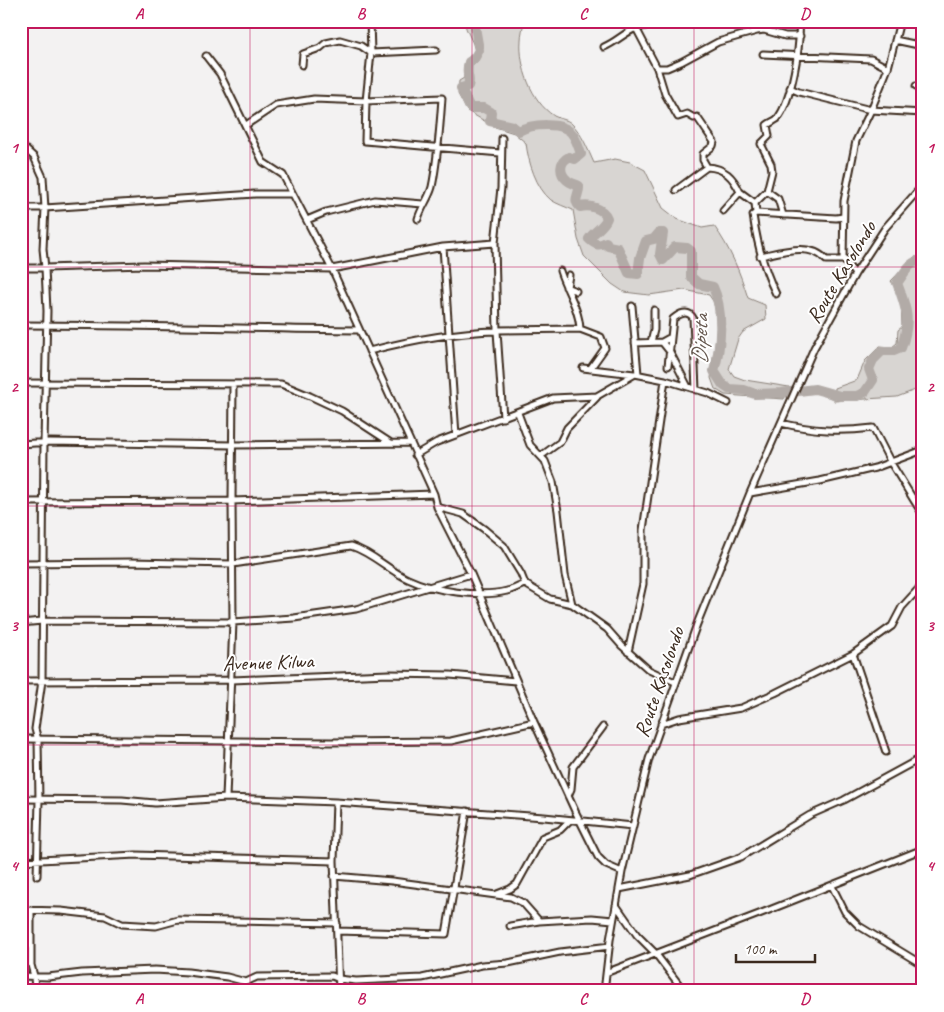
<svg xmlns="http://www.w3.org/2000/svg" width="944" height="1012" font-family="Caveat,sans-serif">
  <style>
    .green { fill: #d8d5d2; stroke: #8a8078 }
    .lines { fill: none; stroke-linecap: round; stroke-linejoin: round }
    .river { stroke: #b2aba7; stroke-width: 10 }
    .minor-casing { stroke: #3b2a1e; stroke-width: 9 }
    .minor { stroke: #fff; stroke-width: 5 }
    .grid { fill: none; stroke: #c2185b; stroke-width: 1; stroke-opacity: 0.55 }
    .labels { text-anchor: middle; stroke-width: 4; stroke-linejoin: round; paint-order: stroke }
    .street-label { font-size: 21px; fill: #3b2a1e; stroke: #fff }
    .water-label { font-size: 22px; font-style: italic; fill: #65574e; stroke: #fff }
    .neatline { fill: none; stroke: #c2185b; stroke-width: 2 }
    .grid-label { font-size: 16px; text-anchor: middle; font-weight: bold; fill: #c2185b }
  </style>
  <rect width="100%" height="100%" fill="#f3f2f2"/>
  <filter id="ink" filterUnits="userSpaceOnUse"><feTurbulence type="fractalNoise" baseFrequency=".02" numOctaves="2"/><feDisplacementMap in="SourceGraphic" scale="10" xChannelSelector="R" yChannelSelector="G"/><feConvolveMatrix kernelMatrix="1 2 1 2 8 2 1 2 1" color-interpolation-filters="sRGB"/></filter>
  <g filter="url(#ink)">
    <path class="green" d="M 464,21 L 524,21 C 523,28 521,34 521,40 C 519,66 531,101 554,116 C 559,119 567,119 571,123 C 582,133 588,150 594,163 L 615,159 L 630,162 L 645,170 L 663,208 L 677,219 L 702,228 L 714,226 C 730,248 740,272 748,298 L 765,305 L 766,319 L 743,332 L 738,339 L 729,369 L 734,376 L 745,380 L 789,387 L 784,399 L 725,395 L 715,389 L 711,378 L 718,319 L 713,301 L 709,295 L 684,290 L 649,295 L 624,292 L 612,284 L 584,256 L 578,239 L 573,210 C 566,207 557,204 551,200 C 536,188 528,161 526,143 L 514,133 L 495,127 L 467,111 L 458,94 L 459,81 L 464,78 C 462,66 465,59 475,51 C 473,40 466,32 464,21 Z
      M 923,256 L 923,387 L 897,397 L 834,401 L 835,388 L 857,380 L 865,361 L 880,346 L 892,347 L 897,343 L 898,330 L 902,327 L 901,297 L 891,281 L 914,257 Z"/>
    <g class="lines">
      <path class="river" d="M 474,21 L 479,50 L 474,59 L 469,62 C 465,73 471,79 468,86 L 461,88 L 469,106 L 471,108 L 484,108 L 491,112 L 490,121 L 512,126 L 519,131 C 531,124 564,121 573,135 C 576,139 579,148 581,154 L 575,159 L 569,157 C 559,162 559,173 567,180 C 570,183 575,184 579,186 C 580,195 572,199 580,207 C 590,205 603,208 607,218 C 604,227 594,231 589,239 C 595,244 598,247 606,242 L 608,246 L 618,248 L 629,273 L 638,274 L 640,258 L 646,241 L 654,239 L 659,233 L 663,233 L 660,254 L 663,260 L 675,247 L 687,248 L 691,251 L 691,277 L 699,284 L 713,287 C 724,310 721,347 714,371 L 723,385 L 729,389 L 744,390 L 755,394 L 782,393 L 815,389 L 840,396 L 857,396 L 865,392 L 873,380 L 869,369 L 873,360 L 882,351 L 894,351 L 901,348 C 911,321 907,309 897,283 C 904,274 910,260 923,260"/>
      <g class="minor-casing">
        <path id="minor" d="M 370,21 L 371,53 L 366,101 L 365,141 L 500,153
          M 636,28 L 645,26 L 657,21
          M 895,40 L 923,46
          M 604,47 C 616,42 624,33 636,28 L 657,68 L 665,94 L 678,117 L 687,114 L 694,118 L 697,117 L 714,142 L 713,146 L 703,154 L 703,160 L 707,167 L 676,190
          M 763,54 L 871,59 L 888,68
          M 206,56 L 220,74 L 263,162 L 283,175 L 332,269 L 434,494 L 437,507 L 471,574 L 534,722 L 575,811 L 598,857 L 606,865 L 622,872
          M 302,65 L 303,54 L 320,48 L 326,43 L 340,40 L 361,46 L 371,53 L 436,50
          M 657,68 L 667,68 L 681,62 L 718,42 L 757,31 L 764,30 L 785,36 L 800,36
          M 916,86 L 923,86
          M 790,88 L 799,92 L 871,110 L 923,113
          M 246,125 L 276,105 L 314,99 L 366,101 L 442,98 C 440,127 438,158 432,187 C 429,198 421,208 418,219
          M 502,138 L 501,188 L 495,243 L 497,331 L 503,418
          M 21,145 L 34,157 L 43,177 L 45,208 L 255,194 L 292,194
          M 707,167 C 725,168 733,177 740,192 L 723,211
          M 740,192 L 755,203
          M 21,208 L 45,208 L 43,249 L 45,268 L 21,268
          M 756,213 L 755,203 L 767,191
          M 783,215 L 778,199 L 767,191 L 772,171 L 771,164 L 761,144 L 769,136 L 767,125 C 770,123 774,121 777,119 C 792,101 801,44 799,21
          M 307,220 L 326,212 L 375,200 L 423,204
          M 443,247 L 456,435
          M 760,256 C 781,252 811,242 826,260 L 845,260
          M 560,271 C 566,290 579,308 580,329
          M 855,274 L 843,259 L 844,201 L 856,141 L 871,110 L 888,68 L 900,21
          M 566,287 L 576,291
          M 567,287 L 569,275
          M 776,294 C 763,268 757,243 753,215 L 756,213 L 836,218 L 843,217
          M 632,306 L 638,374
          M 21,325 C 134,325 246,329 358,330
          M 497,330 L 580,329 L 601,337 L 605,348 L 590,369
          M 651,342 L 654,330 L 654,310
          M 662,342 L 670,352 L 688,387
          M 635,343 L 662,342 L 671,337
          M 369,351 C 411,340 453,332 497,331
          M 668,366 L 673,319 C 679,314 688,309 693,318 L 696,390
          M 583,368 L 634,374
          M 21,383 L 281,384 L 310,396 L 342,411 L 391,443
          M 518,413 L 530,445 L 545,461 L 553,482 L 558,511 L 565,575 L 572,604
          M 781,423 C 813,431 840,432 873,428 L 891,463 L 923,515
          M 21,444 L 49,442 L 233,445 L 410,443
          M 415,455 L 437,442 L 553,398 L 597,396 L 635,374 L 665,380 L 708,393 L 728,403
          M 541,456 L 560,442 L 567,428 L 597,397
          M 750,493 L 820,481 L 875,468 L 923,450
          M 21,502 L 232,501 L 434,494
          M 437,507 L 463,514 L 484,529 L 504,546 L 521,574 L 525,584 L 550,599 L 572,604 L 607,629 L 622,646 L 649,670 L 675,682
          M 21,563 L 130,562 L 233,564 L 351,546 C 373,553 388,570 408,579 C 433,591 480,598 507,591 C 513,590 519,586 525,584
          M 21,623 L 42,621 L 233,622 L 294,618 L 356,609 L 471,574
          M 628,652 L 643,584 L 643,530 L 665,380
          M 853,654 L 886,752
          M 21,681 L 232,680 L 389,674 L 450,675 L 516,681
          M 661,724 L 679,718 L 741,708 L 775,693 L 853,654 L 892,626 L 902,607 L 923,584
          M 21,739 L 331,742 L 451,741 L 534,722
          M 568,796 L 571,789 L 573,767 L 603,727
          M 226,798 L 233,622 L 232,501 L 233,384
          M 21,799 L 122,800 L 155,803 L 226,798 L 336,802 L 544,817 L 633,826
          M 336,802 L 334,861 L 339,991
          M 21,861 L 136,855 L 334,861
          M 37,876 L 39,800 L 38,740 L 35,729 L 42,681 L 44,442 L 47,311 L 45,268 L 144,265 L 332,269 L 443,247 L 495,243
          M 334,876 L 392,881 L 511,897 L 523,903 L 539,921
          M 832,886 L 845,912 L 859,926 L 923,965
          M 619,889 L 690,875 L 741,857 L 810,815 L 844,800 L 923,757
          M 497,894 L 510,889 L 517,884 L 543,837 L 560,830 L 570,820
          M 616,905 L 637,935 L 655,953 L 684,991
          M 21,910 L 61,911 L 105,916 L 122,924 L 156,926 L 178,920 L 337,923
          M 31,910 L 31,965 L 34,976 L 35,991
          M 510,926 L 539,921 L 592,918 L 613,920
          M 337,931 L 446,934 L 467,811
          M 608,972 L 759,914 L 923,849
          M 21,976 L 48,977 L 82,973 L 155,970 L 188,972 L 227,977 L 246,982 L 257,977 L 332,976 L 339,979 L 356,981 L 422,978 L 482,965 L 508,963 L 560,952 L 610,946
          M 606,991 L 605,983 L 610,940 L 622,872 L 649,759 L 697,624 L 750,493 L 814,348 L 855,274 L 885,228 L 923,185"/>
      </g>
      <use href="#minor" class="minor"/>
    </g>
  </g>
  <path class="grid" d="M 250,21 L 250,991M 472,21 L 472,991M 694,21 L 694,991M 21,267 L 923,267M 21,506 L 923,506M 21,745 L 923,745"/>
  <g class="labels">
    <g class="street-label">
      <text transform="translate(841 272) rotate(-59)" y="7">Route Kasolondo</text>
      <text transform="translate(268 662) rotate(-2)" y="7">Avenue Kilwa</text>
      <text transform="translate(659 682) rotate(-71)" y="7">Route Kasolondo</text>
    </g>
    <g class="water-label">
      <text transform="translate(699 339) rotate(-88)" y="8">Dipeta</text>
    </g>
  </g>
  <rect width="944" height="1012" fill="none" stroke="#fff" stroke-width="55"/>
  <path d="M736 954v8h79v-8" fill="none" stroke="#3b2a1e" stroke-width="2.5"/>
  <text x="744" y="954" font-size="15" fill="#3b2a1e" stroke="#ffffff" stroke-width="4" paint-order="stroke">100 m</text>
  <rect x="28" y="28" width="888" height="956" class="neatline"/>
  <g class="grid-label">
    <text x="139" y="19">A</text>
    <text x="361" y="19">B</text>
    <text x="583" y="19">C</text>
    <text x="805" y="19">D</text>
    <text x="14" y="153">1</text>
    <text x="930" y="153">1</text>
    <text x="14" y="392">2</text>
    <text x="930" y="392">2</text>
    <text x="14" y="631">3</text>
    <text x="930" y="631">3</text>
    <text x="14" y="871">4</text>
    <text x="930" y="871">4</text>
    <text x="139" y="1004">A</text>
    <text x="361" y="1004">B</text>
    <text x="583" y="1004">C</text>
    <text x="805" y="1004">D</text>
  </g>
</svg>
